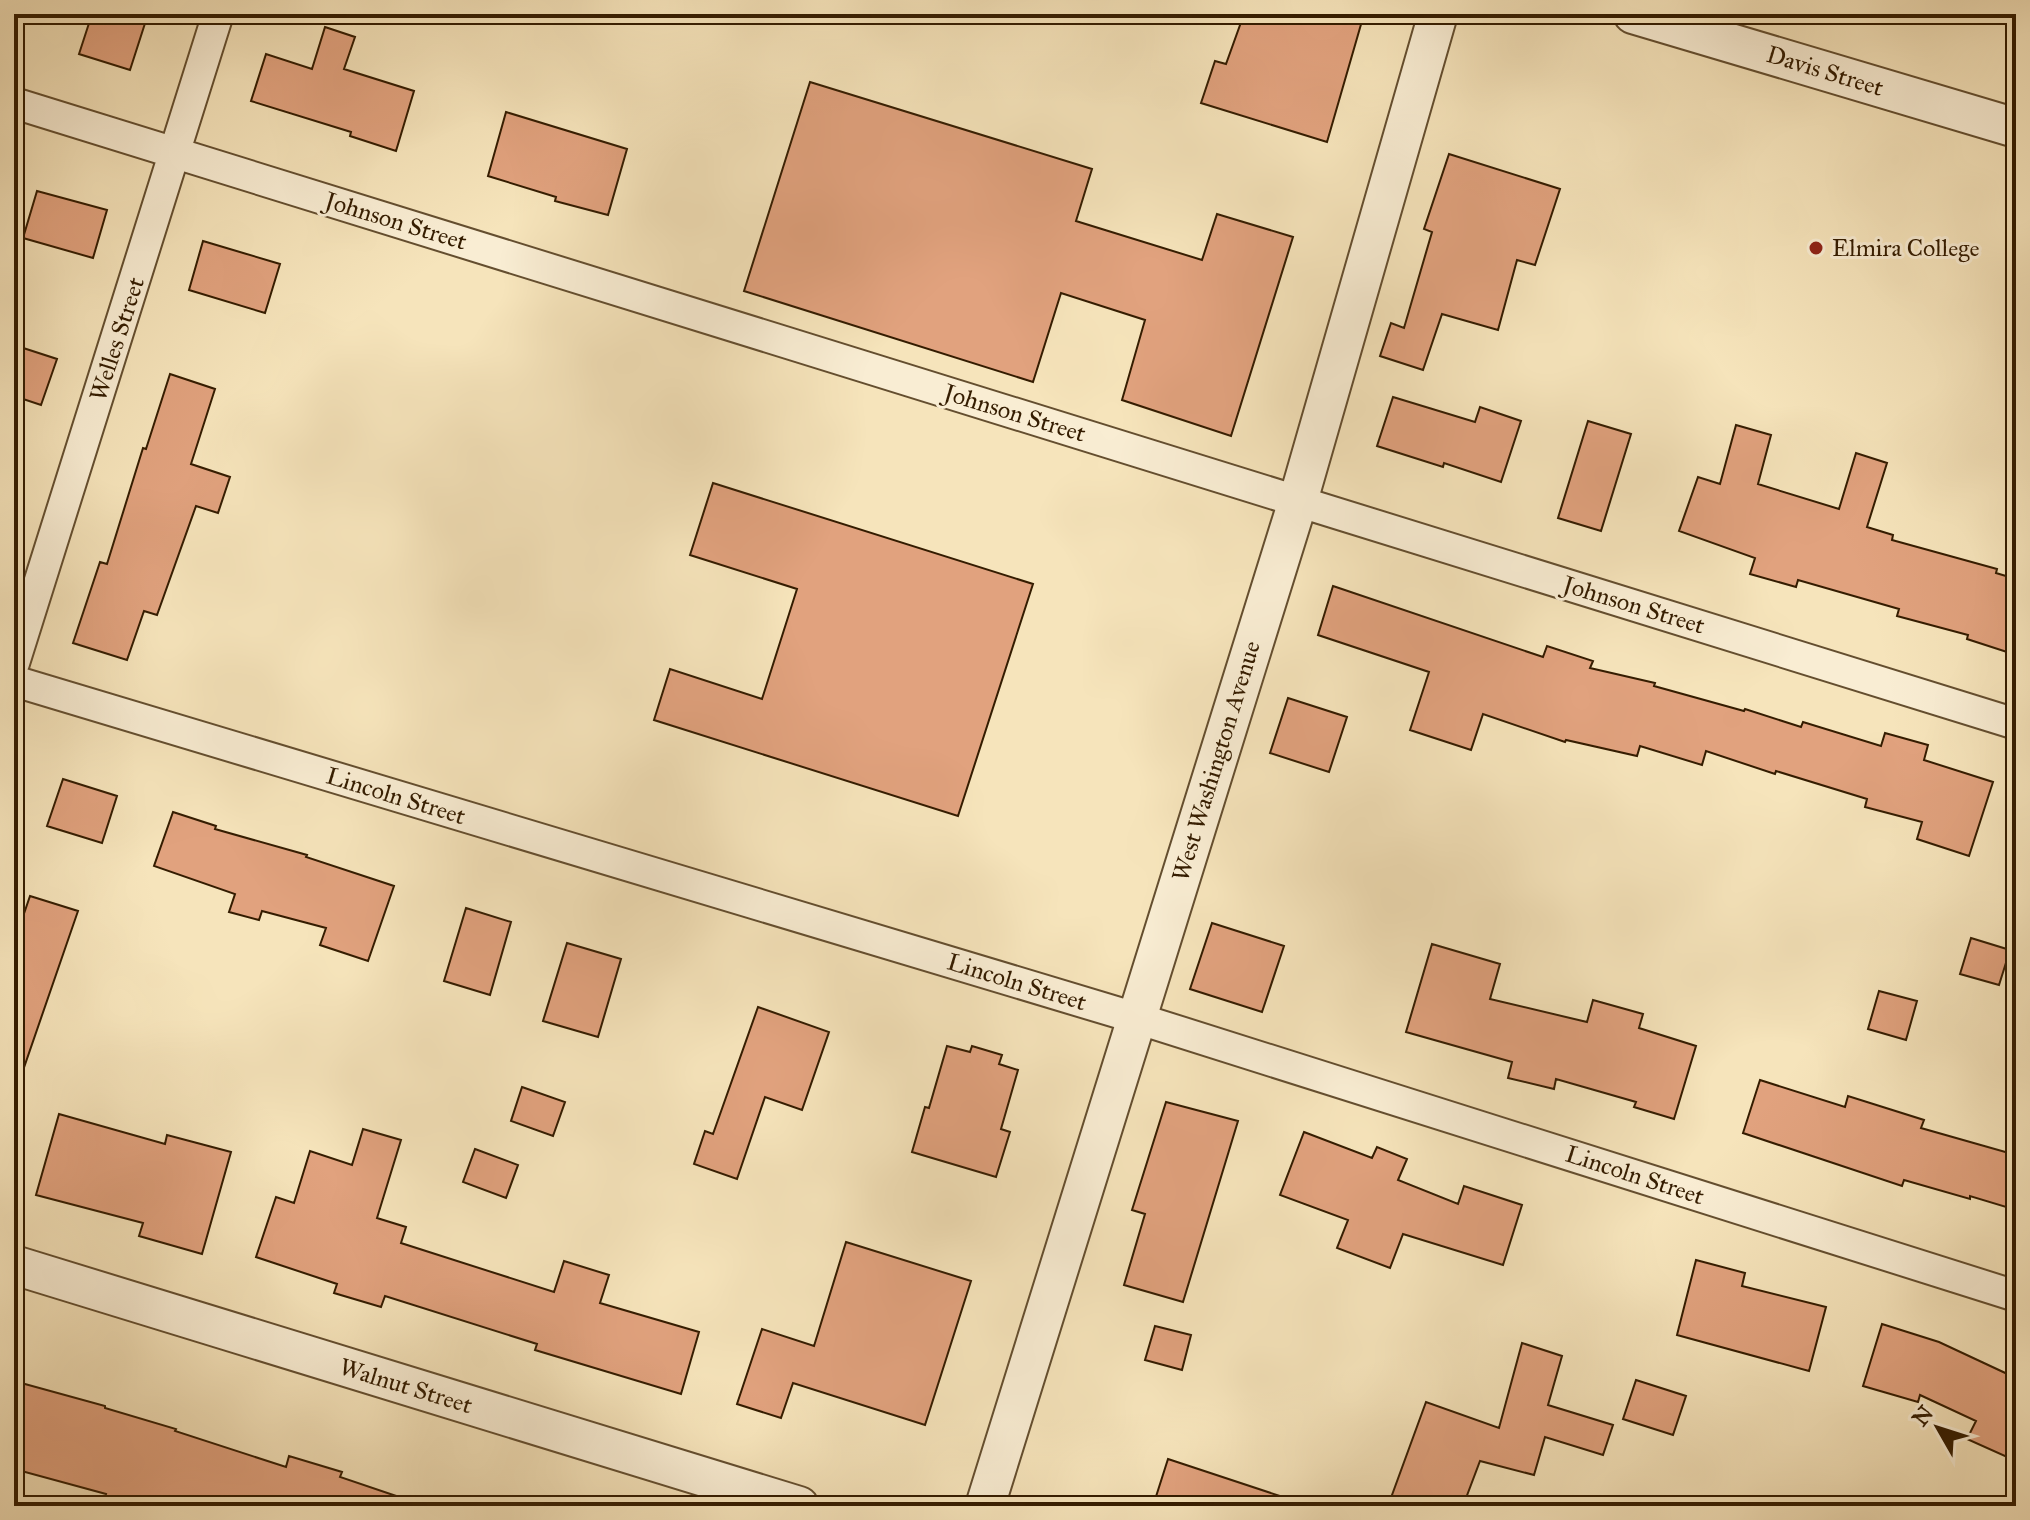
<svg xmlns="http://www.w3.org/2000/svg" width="2030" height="1520" font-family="'IM FELL Great Primer',serif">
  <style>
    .building { fill: #e1a27e; stroke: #341c00; stroke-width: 2 }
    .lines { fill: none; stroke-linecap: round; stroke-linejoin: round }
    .minor-casing { stroke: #644e2f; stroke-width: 34 }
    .tertiary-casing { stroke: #644e2f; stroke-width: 42 }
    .minor { stroke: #f9edd3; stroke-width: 30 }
    .tertiary { stroke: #f9edd3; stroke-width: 38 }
    .poi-dot { fill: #8f2418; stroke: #f9edd3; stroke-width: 3 }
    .labels { text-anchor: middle; stroke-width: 6; stroke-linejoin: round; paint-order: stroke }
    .street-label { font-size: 24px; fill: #341c00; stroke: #f9edd3 }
    .poi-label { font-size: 24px; fill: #341c00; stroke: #f9edd3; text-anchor: start }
  </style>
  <rect width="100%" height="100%" fill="#f6e4bb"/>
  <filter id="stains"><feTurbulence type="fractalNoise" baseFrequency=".0025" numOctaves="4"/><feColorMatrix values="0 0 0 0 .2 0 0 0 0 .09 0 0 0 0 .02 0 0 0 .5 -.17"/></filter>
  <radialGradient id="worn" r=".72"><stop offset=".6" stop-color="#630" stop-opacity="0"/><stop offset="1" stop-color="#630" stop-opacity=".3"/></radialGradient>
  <path class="building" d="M 92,14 L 148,14 L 130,70 L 79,54 Z
    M 1244,14 L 1364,14 L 1327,142 L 1201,103 L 1215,61 L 1226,64 Z
    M 325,27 L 355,37 L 344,69 L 414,91 L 396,151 L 350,136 L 351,132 L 251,101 L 266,54 L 312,69 Z
    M 810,82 L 1092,169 L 1076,221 L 1202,260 L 1217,214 L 1293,237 L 1231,436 L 1122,400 L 1145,320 L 1061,293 L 1033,382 L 744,291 Z
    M 506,112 L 627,149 L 608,215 L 555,201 L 556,197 L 488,176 Z
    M 1449,154 L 1560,189 L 1535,265 L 1517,260 L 1498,330 L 1442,314 L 1423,370 L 1380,356 L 1391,323 L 1404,328 L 1432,232 L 1424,229 Z
    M 37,191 L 107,210 L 93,258 L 23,238 Z
    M 203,241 L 280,264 L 265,313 L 189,290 Z
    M 14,345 L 57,359 L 41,405 L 14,396 Z
    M 170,374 L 215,389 L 191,464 L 230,477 L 218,513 L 196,506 L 157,615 L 144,611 L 127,660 L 73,643 L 100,562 L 107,564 L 143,448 L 146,449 Z
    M 1393,397 L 1475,422 L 1480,407 L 1521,421 L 1501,482 L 1444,463 L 1443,467 L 1377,446 Z
    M 1588,421 L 1631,434 L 1601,531 L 1558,518 Z
    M 1736,425 L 1771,435 L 1758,484 L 1839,509 L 1856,453 L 1887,463 L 1867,527 L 1893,535 L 1892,540 L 1997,569 L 1996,573 L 2016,579 L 2016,636 L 2010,653 L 1967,639 L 1968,635 L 1897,616 L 1899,609 L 1798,580 L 1796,587 L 1750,574 L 1755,558 L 1679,531 L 1698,477 L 1720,484 Z
    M 713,483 L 1033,584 L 958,816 L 654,720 L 670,669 L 762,699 L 797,589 L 690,555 Z
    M 1333,586 L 1543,657 L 1547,646 L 1593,661 L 1590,668 L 1655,683 L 1654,686 L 1744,711 L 1745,709 L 1801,727 L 1803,722 L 1881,746 L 1885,733 L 1928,745 L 1924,760 L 1993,782 L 1969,856 L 1917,839 L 1922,822 L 1865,807 L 1867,799 L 1776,771 L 1775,774 L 1706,751 L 1702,765 L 1640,746 L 1637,756 L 1566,740 L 1565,742 L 1483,714 L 1471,750 L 1410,730 L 1429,672 L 1318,635 Z
    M 1288,698 L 1347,717 L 1329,772 L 1270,753 Z
    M 63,779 L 117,796 L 102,843 L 47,826 Z
    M 173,812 L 216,826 L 215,829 L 307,855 L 306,857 L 394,886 L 368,961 L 320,945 L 326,928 L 262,911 L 259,920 L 229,912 L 235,894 L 154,866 Z
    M 30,896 L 78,911 L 20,1079 L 14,1078 L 14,943 Z
    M 466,908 L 511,922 L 490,995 L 444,981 Z
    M 1212,923 L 1284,946 L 1262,1012 L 1190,989 Z
    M 1971,938 L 2010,950 L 1999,985 L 1960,974 Z
    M 567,943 L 621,959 L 598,1037 L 543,1021 Z
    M 1432,944 L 1500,964 L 1490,999 L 1587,1022 L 1593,1000 L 1643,1014 L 1639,1028 L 1696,1046 L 1674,1119 L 1634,1107 L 1636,1102 L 1556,1079 L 1554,1089 L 1508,1078 L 1512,1062 L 1406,1032 Z
    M 1879,991 L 1917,1001 L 1906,1040 L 1868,1029 Z
    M 758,1007 L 829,1032 L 802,1110 L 765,1097 L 737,1179 L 694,1164 L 705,1131 L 713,1134 Z
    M 947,1046 L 970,1052 L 972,1046 L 1002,1055 L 999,1064 L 1018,1070 L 1001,1129 L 1010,1132 L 996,1177 L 912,1152 L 925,1107 L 929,1108 Z
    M 1760,1080 L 1845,1107 L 1848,1096 L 1924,1120 L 1921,1128 L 2016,1155 L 2016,1210 L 1970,1196 L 1970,1199 L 1904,1180 L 1902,1186 L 1743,1133 Z
    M 522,1087 L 565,1102 L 553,1136 L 511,1121 Z
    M 1166,1102 L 1238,1121 L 1183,1302 L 1124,1285 L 1145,1214 L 1132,1210 Z
    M 59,1114 L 165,1144 L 167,1135 L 231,1152 L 202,1254 L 139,1236 L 143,1223 L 36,1195 Z
    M 363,1129 L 401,1140 L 377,1218 L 406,1227 L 401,1243 L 554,1292 L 564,1261 L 609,1275 L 600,1303 L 699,1332 L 681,1394 L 535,1350 L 537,1344 L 385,1296 L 381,1307 L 334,1293 L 337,1284 L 256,1257 L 276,1197 L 294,1203 L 310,1151 L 352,1165 Z
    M 1304,1132 L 1372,1158 L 1377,1147 L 1407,1159 L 1398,1180 L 1458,1204 L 1464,1186 L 1522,1205 L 1503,1265 L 1403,1234 L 1390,1268 L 1337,1248 L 1348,1220 L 1280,1195 Z
    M 475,1149 L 518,1165 L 506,1198 L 463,1182 Z
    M 846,1242 L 971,1281 L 925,1425 L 793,1383 L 781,1418 L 737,1404 L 762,1329 L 814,1346 Z
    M 1696,1260 L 1745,1273 L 1742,1286 L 1826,1307 L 1809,1371 L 1677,1335 Z
    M 1882,1324 L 1939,1342 L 2016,1378 L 2016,1461 L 1967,1439 L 1976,1421 L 1920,1395 L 1918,1402 L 1863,1386 Z
    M 1155,1326 L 1191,1335 L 1182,1370 L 1145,1360 Z
    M 1522,1343 L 1562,1356 L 1548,1405 L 1613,1425 L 1603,1455 L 1545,1437 L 1534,1475 L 1480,1461 L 1463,1506 L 1388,1506 L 1426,1402 L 1499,1428 Z
    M 1636,1380 L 1686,1396 L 1673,1435 L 1623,1419 Z
    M 14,1381 L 105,1406 L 105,1408 L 176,1429 L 175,1431 L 286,1467 L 289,1456 L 342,1472 L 340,1477 L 411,1501 L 410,1506 L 127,1506 L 104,1500 L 106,1494 L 14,1469 Z
    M 1168,1459 L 1292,1500 L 1291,1506 L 1153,1506 Z"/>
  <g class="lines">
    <g class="minor-casing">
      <path id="minor" d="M 14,103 L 2016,724
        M 14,663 L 218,14
        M 14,681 L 1136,1018 L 2016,1296"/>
    </g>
    <g class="tertiary-casing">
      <path id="tertiary" d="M 1633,14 L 2016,128
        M 14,1265 L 799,1506
        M 985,1506 L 1298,501 L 1438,14"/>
    </g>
    <use href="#minor" class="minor"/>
    <use href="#tertiary" class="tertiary"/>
  </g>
  <circle class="poi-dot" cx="1816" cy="248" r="8"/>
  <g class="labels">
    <g class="street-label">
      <text transform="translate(1825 71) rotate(17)" y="8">Davis Street</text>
      <text transform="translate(396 221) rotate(17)" y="8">Johnson Street</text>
      <text transform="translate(117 339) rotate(-72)" y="8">Welles Street</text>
      <text transform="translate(1015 413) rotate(17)" y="8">Johnson Street</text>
      <text transform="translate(1634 605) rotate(17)" y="8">Johnson Street</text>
      <text transform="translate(1216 761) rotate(-73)" y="8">West Washington Avenue</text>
      <text transform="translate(396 796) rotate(17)" y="8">Lincoln Street</text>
      <text transform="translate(1017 982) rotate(17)" y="8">Lincoln Street</text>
      <text transform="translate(1635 1175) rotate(18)" y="8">Lincoln Street</text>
      <text transform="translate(406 1386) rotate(17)" y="8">Walnut Street</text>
    </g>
    <g class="poi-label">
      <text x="1832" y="256">Elmira College</text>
    </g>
  </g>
  <rect width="2030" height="1520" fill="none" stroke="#f6e4bb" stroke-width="48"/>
  <rect x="16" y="16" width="1998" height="1488" fill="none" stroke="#341c00" stroke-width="4"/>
  <rect x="24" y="24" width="1982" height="1472" fill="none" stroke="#341c00" stroke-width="2"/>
  <g transform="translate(1938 1428) rotate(309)" stroke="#f9edd3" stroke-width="6" paint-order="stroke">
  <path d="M0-6L14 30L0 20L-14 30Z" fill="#341c00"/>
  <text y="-12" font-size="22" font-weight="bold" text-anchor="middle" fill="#341c00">N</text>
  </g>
  <rect width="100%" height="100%" filter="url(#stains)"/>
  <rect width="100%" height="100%" fill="url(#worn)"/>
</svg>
